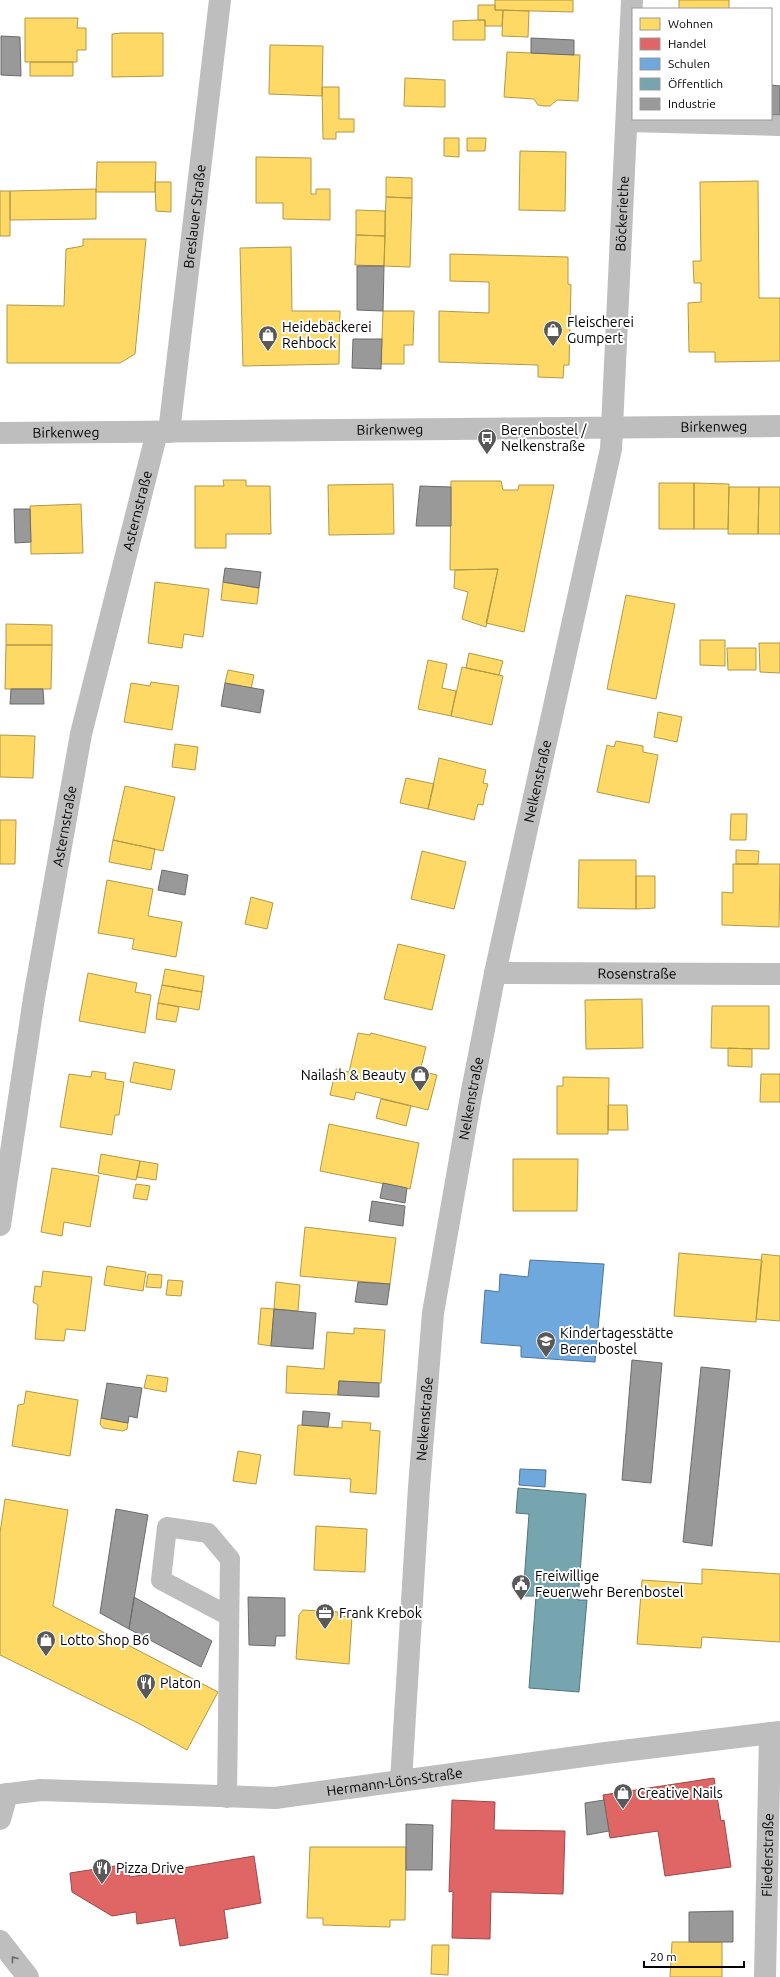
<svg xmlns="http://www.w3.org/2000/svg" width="780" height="1977" font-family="Ubuntu,sans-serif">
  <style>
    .homes { fill: #ffd966; stroke: #b29847 }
    .shops { fill: #e06666; stroke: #9d4747 }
    .schools { fill: #6fa8dc; stroke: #4e769a }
    .public { fill: #76a5af; stroke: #53747a }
    .industry { fill: #999; stroke: #6b6b6b }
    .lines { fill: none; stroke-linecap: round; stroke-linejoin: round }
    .service { stroke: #bebebe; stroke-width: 20 }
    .minor { stroke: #bebebe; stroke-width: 22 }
    .oneway { stroke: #686868 }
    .labels { text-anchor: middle; stroke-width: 4; stroke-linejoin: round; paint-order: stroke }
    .street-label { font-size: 14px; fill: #000; stroke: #fff }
    .poi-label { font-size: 14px; fill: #000; stroke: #fff; text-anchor: start }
  </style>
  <rect width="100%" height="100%" fill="#fff"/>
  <path class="homes" d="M 495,0 L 573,0 L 573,12 L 495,10 Z
    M 679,0 L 729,0 L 729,9 L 679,9 Z
    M 478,5 L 495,5 L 495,10 L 503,10 L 502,26 L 485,26 L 485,20 L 478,20 Z
    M 503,10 L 529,11 L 528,37 L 502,36 Z
    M 25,18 L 78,18 L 77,28 L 86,28 L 86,50 L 77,50 L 77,62 L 25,62 Z
    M 478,20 L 485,20 L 485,40 L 453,40 L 453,21 Z
    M 121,33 L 163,33 L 163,76 L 112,77 L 112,34 Z
    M 270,45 L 323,46 L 322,96 L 269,94 Z
    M 507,52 L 580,55 L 578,101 L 557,100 L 550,106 L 544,106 L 538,105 L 534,99 L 504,97 Z
    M 30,62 L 73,62 L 73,76 L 30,76 Z
    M 405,78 L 445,80 L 445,107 L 404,106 Z
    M 322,87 L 339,87 L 339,119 L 354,119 L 354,132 L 336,132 L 336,139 L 323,139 Z
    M 444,138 L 459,138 L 459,157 L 444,156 Z
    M 467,138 L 486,138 L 485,151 L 467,151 Z
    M 520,151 L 566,152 L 565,211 L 519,210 Z
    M 256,157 L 311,158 L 311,194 L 316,194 L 316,189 L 330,189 L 330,220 L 283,219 L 283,203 L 256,203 Z
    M 97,162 L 156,162 L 155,192 L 96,192 Z
    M 386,177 L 412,178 L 412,198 L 386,197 Z
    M 758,181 L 759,298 L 780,298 L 780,361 L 715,362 L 715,352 L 689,352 L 688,303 L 701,302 L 701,283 L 694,283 L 693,261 L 701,261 L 700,182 Z
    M 155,182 L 171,182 L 171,212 L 156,211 Z
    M 96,189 L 96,219 L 10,220 L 10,191 Z
    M 0,191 L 10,191 L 10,236 L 0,236 Z
    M 386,197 L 412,198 L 410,267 L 384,266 Z
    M 356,210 L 385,211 L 385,236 L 356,235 Z
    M 356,235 L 385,236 L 384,266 L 355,265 Z
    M 83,239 L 146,239 L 135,354 L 120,363 L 7,363 L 7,305 L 64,306 L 66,249 L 83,246 Z
    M 291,247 L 292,311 L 340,311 L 339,364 L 243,366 L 240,248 Z
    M 450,254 L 568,257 L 568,284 L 571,285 L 569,365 L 564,365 L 563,378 L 538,377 L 538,365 L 439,362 L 439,311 L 489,313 L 489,282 L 450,281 Z
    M 383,311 L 414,311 L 413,345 L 404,345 L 404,364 L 381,364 Z
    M 223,480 L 246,480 L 246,486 L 270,486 L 271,534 L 226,534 L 226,548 L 195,548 L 195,486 L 224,486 Z
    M 451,481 L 501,481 L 503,490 L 518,490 L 519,485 L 554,485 L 524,632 L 486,623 L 498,569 L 450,570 Z
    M 659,483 L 694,483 L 694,529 L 659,529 Z
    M 694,483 L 729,484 L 728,529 L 694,529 Z
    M 393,484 L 394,534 L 329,535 L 328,485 Z
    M 729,487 L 759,487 L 758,534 L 728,534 Z
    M 759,487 L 780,487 L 780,534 L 758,534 Z
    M 81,504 L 83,553 L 31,554 L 30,506 Z
    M 498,569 L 486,627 L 462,619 L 468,592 L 454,588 L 455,570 Z
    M 155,582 L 209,589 L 203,637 L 184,634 L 182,648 L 148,643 Z
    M 223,582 L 259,588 L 257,604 L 221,600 Z
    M 626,595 L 675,604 L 656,699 L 607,689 Z
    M 6,624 L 52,625 L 52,645 L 6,645 Z
    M 700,640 L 725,640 L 725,666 L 700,665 Z
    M 759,643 L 780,643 L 780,673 L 760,672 Z
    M 6,645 L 52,645 L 51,689 L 5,689 Z
    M 727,648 L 756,648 L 756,670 L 728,670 Z
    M 469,653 L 503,661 L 499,675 L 466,668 Z
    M 428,660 L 447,664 L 442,688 L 456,691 L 451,716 L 418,709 Z
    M 462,667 L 503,676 L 492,725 L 451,716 Z
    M 228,670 L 254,675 L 251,689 L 225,683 Z
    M 151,682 L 179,686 L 172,730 L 124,722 L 131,683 L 150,686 Z
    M 658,712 L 682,717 L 677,742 L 654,737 Z
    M 0,735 L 35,736 L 33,778 L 0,777 Z
    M 616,741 L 643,746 L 643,752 L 658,755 L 649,803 L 597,792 L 607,745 L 614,747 Z
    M 175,744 L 198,747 L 195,770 L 172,767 Z
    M 439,758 L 486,770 L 483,783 L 488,784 L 485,794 L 483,805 L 478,804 L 474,820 L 428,809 Z
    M 406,778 L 434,784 L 428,809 L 400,803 Z
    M 125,786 L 175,797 L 163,851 L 113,840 Z
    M 731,814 L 747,814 L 746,840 L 730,840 Z
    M 0,820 L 16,820 L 15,864 L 0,864 Z
    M 113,840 L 155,849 L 151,870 L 109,862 Z
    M 736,850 L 759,851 L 758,864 L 736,864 Z
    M 422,851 L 466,862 L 454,909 L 411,899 Z
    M 579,860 L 636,860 L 636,909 L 578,908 Z
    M 733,864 L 780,864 L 779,927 L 722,925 L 722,892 L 733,893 Z
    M 636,876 L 655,876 L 655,908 L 636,909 Z
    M 107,880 L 153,889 L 148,916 L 182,922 L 176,957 L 132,949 L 134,939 L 98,933 Z
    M 251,897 L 273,903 L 267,929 L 245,924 Z
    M 398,944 L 445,955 L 432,1010 L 384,999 Z
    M 165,969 L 204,976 L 202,992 L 162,985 Z
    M 88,973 L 137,983 L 135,992 L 151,995 L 145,1033 L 79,1021 Z
    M 162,985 L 202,992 L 199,1010 L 158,1003 Z
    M 642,999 L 643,1048 L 586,1049 L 585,1000 Z
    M 158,1003 L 179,1007 L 176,1022 L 156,1019 Z
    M 712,1006 L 769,1006 L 769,1049 L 711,1048 Z
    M 358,1033 L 370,1035 L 371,1033 L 426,1047 L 420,1071 L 437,1075 L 428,1110 L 356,1092 L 354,1100 L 330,1095 L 336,1069 L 349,1072 Z
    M 728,1048 L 752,1049 L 752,1067 L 728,1066 Z
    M 134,1062 L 175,1070 L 171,1090 L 130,1082 Z
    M 92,1071 L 106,1073 L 105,1079 L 124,1082 L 119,1115 L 115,1115 L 112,1135 L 60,1127 L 69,1074 L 91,1077 Z
    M 761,1074 L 780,1074 L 780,1102 L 760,1102 Z
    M 563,1077 L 609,1078 L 608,1134 L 557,1134 L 557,1086 L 563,1086 Z
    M 381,1099 L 411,1106 L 406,1126 L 376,1118 Z
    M 608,1105 L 627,1105 L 628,1130 L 608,1130 Z
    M 329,1124 L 419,1143 L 410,1189 L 320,1171 Z
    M 101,1154 L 140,1161 L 136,1180 L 98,1173 Z
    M 513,1159 L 578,1159 L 577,1211 L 513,1211 Z
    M 140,1161 L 158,1164 L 156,1180 L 137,1177 Z
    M 52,1168 L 99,1176 L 90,1227 L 64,1222 L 62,1236 L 41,1232 Z
    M 136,1184 L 150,1186 L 147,1200 L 133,1198 Z
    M 305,1227 L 396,1238 L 390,1284 L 300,1276 Z
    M 679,1253 L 762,1260 L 756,1322 L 674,1316 Z
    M 762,1254 L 780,1256 L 780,1321 L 756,1319 Z
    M 107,1266 L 146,1272 L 143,1291 L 104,1285 Z
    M 43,1271 L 92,1277 L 85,1331 L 66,1329 L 64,1341 L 35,1339 L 38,1305 L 33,1302 L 35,1286 L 41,1287 Z
    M 148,1274 L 162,1275 L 161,1288 L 146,1287 Z
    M 168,1280 L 183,1281 L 181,1296 L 166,1295 Z
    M 276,1282 L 300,1285 L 298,1311 L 274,1309 Z
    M 261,1308 L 274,1309 L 271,1346 L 258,1344 Z
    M 354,1328 L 385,1330 L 381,1383 L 339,1381 L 338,1395 L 286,1393 L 287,1366 L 324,1369 L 327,1332 L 354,1334 Z
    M 147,1375 L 168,1378 L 166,1392 L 144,1388 Z
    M 26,1391 L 78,1400 L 70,1456 L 12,1446 L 18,1405 L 24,1404 Z
    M 101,1418 L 128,1423 L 127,1429 L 123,1431 L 103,1428 L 100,1424 Z
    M 342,1421 L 371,1423 L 370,1430 L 380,1431 L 376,1494 L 350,1492 L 351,1479 L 294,1475 L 298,1425 L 342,1428 Z
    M 238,1451 L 261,1455 L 256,1484 L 233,1481 Z
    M 5,1499 L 68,1510 L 53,1606 L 218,1692 L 187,1750 L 138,1723 L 0,1655 L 0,1533 Z
    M 316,1526 L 367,1529 L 365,1572 L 314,1570 Z
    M 702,1569 L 780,1574 L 780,1642 L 702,1637 L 701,1648 L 637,1644 L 642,1580 L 702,1584 Z
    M 303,1610 L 338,1612 L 338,1616 L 352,1617 L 349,1664 L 296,1659 L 299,1615 Z
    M 310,1847 L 406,1847 L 405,1920 L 390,1920 L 390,1927 L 323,1925 L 323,1918 L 307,1918 Z
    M 672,1942 L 722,1942 L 722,1977 L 670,1977 Z
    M 432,1945 L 449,1945 L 448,1975 L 431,1974 Z"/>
  <path class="shops" d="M 714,1778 L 721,1821 L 724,1820 L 731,1867 L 665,1876 L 658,1831 L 610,1838 L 603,1795 Z
    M 452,1800 L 495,1802 L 494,1830 L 565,1831 L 563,1894 L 491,1892 L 490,1939 L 452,1938 L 453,1891 L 449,1892 Z
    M 254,1856 L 261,1903 L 224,1910 L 228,1938 L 180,1946 L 175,1918 L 137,1924 L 136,1912 L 112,1916 L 72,1892 L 70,1873 L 128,1864 L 130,1877 Z"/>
  <path class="schools" d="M 530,1260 L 604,1264 L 595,1362 L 521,1357 L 521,1346 L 481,1343 L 485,1290 L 499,1292 L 500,1274 L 528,1277 Z
    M 520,1469 L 546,1470 L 545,1487 L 519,1485 Z"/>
  <path class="public" d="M 518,1488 L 586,1494 L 578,1600 L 587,1600 L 579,1692 L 529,1688 L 536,1596 L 523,1596 L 529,1514 L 516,1513 Z"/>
  <path class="industry" d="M 1,36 L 20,37 L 21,76 L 1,75 Z
    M 531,38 L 574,40 L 574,55 L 531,53 Z
    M 771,85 L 780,86 L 780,115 L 771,115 Z
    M 357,266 L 384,266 L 383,311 L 357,310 Z
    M 353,339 L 382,339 L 381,369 L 352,368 Z
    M 420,486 L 451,487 L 451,526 L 416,526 Z
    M 14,509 L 30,509 L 31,542 L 15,543 Z
    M 225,568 L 261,572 L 259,588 L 223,582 Z
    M 225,683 L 264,690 L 260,713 L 221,706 Z
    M 11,689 L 43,689 L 44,704 L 10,704 Z
    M 162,870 L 188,875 L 185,895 L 158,890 Z
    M 383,1183 L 407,1188 L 405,1203 L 380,1198 Z
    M 372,1201 L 405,1206 L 403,1226 L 369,1221 Z
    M 358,1282 L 390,1284 L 387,1305 L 355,1302 Z
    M 274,1309 L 316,1313 L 313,1349 L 271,1346 Z
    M 632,1360 L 662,1363 L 651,1483 L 622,1480 Z
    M 701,1367 L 730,1370 L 712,1546 L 683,1542 Z
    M 339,1381 L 379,1383 L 379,1397 L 338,1395 Z
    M 107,1383 L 142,1388 L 137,1418 L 129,1416 L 128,1423 L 101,1418 Z
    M 303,1411 L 330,1413 L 328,1427 L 302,1425 Z
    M 116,1509 L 148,1515 L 129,1629 L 100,1613 Z
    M 134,1597 L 212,1641 L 201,1667 L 129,1629 Z
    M 248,1597 L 285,1598 L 285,1636 L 276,1636 L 275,1646 L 249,1645 Z
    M 604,1800 L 609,1831 L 587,1835 L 585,1803 Z
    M 406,1824 L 433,1825 L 432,1870 L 406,1870 Z
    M 733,1911 L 733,1942 L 689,1942 L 689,1912 Z"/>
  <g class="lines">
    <path class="service" d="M 627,122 L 780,126
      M 227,1798 L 230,1559 L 208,1533 L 167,1527 L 161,1580 L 229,1616"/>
    <g class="minor">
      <path id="s1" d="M 169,432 L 220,0"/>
      <path id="s2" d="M 0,433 L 780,426"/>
      <path id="s3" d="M 495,973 L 780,974"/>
      <path id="s4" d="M 0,1225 L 34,998 L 81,734 L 157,432"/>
      <path id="s5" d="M 401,1781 L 419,1487 L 433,1313 L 471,1096 L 495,973 L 611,449 L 632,0"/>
      <path id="s6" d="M 0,1795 L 41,1790 L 275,1798 L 606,1753 L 780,1732"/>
      <path d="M 0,1819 L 7,1794"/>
      <path d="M 0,1941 L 28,1977"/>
      <path id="s7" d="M 765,1977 L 770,1733"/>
    </g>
  </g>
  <defs><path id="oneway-chevron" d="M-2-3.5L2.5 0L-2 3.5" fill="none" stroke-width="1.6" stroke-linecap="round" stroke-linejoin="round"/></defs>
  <use class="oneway" href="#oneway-chevron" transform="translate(14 1959) rotate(-128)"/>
  <defs>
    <g id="shop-pin" transform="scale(1)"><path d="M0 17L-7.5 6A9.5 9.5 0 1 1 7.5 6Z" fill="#595959" stroke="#fff"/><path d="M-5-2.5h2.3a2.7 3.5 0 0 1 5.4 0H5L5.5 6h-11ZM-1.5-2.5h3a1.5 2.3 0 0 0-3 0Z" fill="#fff"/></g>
    <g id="bus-pin" transform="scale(1)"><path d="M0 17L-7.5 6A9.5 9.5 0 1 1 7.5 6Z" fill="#595959" stroke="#fff"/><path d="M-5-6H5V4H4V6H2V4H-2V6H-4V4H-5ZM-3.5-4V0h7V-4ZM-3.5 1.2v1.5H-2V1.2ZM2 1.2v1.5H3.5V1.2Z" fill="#fff"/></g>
    <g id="school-pin" transform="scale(1)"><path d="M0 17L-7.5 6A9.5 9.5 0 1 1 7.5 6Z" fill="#595959" stroke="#fff"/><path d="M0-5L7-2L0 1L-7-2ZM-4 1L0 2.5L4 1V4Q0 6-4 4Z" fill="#fff"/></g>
    <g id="civic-pin" transform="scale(1)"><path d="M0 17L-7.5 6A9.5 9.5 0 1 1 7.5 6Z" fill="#595959" stroke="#fff"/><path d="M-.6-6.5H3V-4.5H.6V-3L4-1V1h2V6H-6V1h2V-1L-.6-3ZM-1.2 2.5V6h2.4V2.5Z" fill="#fff"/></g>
    <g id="office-pin" transform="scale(1)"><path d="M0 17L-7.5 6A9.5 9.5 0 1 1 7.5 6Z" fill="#595959" stroke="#fff"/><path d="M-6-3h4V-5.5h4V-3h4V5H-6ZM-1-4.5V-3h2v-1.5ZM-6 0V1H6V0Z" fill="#fff"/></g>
    <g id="restaurant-pin" transform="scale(1)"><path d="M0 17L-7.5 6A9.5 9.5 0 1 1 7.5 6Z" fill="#595959" stroke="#fff"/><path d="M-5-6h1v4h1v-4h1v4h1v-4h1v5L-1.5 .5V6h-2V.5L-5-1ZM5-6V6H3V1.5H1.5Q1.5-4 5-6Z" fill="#fff"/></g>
  </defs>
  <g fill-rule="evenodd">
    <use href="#shop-pin" x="553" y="330"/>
    <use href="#shop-pin" x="268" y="335"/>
    <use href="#bus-pin" x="487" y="438"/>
    <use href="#shop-pin" x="420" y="1075"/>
    <use href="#school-pin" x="546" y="1341"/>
    <use href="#civic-pin" x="521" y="1584"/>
    <use href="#office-pin" x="325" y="1613"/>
    <use href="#shop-pin" x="46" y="1640"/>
    <use href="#restaurant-pin" x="146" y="1683"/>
    <use href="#shop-pin" x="623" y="1793"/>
    <use href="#restaurant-pin" x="102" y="1868"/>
  </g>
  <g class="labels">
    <g class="street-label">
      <text dy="5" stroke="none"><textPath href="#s5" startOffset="1587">Böckeriethe</textPath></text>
      <text dy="5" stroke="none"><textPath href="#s1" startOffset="217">Breslauer Straße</textPath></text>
      <text dy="5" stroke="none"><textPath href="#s2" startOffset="714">Birkenweg</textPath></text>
      <text dy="5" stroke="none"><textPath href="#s2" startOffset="390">Birkenweg</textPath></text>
      <text dy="5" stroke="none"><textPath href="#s2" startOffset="66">Birkenweg</textPath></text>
      <text dy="5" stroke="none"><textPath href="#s4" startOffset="728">Asternstraße</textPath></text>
      <text dy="5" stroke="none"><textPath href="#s5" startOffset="1011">Nelkenstraße</textPath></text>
      <text dy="5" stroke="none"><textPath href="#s4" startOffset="404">Asternstraße</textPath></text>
      <text dy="5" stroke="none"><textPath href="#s3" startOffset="142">Rosenstraße</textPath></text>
      <text dy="5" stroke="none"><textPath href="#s5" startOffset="687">Nelkenstraße</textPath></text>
      <text dy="5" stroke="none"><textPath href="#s5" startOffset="363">Nelkenstraße</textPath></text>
      <text dy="5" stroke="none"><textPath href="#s6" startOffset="396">Hermann-Löns-Straße</textPath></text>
      <text dy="5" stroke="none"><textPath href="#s7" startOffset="122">Fliederstraße</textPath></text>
    </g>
    <g class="poi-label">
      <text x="567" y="327">Fleischerei<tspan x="567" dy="16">Gumpert</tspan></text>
      <text x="282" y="332">Heidebäckerei<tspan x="282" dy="16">Rehbock</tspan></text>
      <text x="501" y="435">Berenbostel /<tspan x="501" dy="16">Nelkenstraße</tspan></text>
      <text x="406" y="1080" text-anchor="end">Nailash &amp; Beauty</text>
      <text x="560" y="1338">Kindertagesstätte<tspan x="560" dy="16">Berenbostel</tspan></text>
      <text x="535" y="1581">Freiwillige<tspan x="535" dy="16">Feuerwehr Berenbostel</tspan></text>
      <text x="339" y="1618">Frank Krebok</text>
      <text x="60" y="1645">Lotto Shop B6</text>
      <text x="160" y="1688">Platon</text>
      <text x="637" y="1798">Creative Nails</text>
      <text x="116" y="1873">Pizza Drive</text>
    </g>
  </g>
  <rect x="632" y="8" width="140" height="112" fill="#ffffff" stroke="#999999"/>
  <rect x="640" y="18" width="20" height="12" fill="#ffd966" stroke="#999999"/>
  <text x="668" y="28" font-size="12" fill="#000000">Wohnen</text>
  <rect x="640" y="38" width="20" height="12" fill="#e06666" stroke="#999999"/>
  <text x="668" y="48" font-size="12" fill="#000000">Handel</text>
  <rect x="640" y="58" width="20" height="12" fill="#6fa8dc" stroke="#999999"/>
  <text x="668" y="68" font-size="12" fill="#000000">Schulen</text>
  <rect x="640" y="78" width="20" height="12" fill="#76a5af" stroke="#999999"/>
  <text x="668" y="88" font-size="12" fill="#000000">Öffentlich</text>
  <rect x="640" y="98" width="20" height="12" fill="#999999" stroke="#999999"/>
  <text x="668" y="108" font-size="12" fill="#000000">Industrie</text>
  <path d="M644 1961v6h100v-6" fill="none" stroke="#000000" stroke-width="2"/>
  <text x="650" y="1961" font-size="12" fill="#000000" stroke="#ffffff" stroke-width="3" paint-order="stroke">20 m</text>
</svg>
